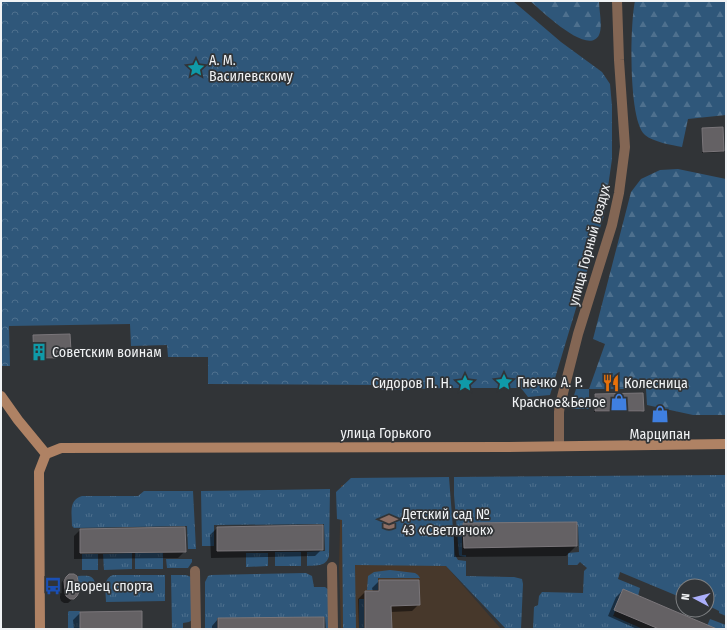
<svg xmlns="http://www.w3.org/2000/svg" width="727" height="630" font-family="'Fira Sans Condensed',sans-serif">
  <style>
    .education { fill: #47382b }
    .grass { fill: url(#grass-tufts) }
    .forest { fill: url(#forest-firs) }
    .park { fill: url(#park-crowns) }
    .shadow { fill: #0007 }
    .building { fill: #646164; stroke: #7a767a }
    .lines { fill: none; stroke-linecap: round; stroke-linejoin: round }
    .street { stroke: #836654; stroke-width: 10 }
    .secondary { stroke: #af8264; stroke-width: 10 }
    .labels { text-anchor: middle; stroke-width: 3.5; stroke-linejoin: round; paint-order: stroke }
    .poi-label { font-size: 14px; fill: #f1f3f5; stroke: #313437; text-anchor: start }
    .street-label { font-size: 14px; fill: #f1f3f5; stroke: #313437 }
  </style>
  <defs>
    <pattern id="grass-tufts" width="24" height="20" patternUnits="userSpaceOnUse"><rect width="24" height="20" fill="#2f577a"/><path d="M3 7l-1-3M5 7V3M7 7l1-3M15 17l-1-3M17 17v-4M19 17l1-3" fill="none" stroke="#4e708e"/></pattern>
    <pattern id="forest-firs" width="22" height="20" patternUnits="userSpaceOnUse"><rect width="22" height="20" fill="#2f577a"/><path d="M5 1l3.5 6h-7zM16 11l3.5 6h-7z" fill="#4e708e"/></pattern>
    <pattern id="park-crowns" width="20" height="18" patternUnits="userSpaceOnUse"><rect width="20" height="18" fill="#2f577a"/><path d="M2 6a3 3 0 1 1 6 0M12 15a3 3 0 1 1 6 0" fill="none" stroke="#4e708e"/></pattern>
  </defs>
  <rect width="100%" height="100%" fill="#313437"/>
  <path class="education" d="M 438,484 L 439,558 L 501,629 L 341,629 L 339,567 L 341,485 Z"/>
  <path class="grass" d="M 576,389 L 589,389 L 589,409 L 572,409 L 571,405 Z
    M 726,475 L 726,616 L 719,613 L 719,611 L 707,605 L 707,586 L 683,586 L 683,594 L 681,593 L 680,597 L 620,572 L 618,579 L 640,588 L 638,596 L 624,590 L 613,616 L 643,629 L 533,629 L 534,607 L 538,605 L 539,596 L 542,592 L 583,593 L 584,571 L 587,568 L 580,562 L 577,565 L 568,565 L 568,553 L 579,552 L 578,525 L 462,528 L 462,555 L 466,555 L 466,557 L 460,556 L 459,555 L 454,495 L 454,477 Z
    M 449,477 L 455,555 L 458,560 L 466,561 L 466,576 L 514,577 L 522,579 L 523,584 L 521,629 L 506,629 L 446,566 L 355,565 L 356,629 L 343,629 L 342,520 L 337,519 L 336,492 L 351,478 Z
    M 330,489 L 329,556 C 326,567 317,565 307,566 L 307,552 L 325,551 L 324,524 L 214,525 L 214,546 L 202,546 L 201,491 Z
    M 144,491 L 193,491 L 196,549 L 188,549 L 187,526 L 74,528 L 72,526 C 72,514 68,500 82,496 L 138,496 Z
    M 275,552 L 301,552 L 301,566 L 275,566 Z
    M 132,553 L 132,569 L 104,570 L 103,554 Z
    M 135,553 L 163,553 L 163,569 L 135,569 Z
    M 246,553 L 268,553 L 268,566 L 246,567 Z
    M 82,554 L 98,554 L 98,570 L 82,570 Z
    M 166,559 L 192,559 L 192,562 L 188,568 L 167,568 Z
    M 390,570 L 415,573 L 418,575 L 420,578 L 378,578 L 378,590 L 367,590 L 368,576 L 374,572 Z
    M 306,573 L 312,576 L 314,587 L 325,587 L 329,590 L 333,629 L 326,629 L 325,617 L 217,618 L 217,629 L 205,629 L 205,582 L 208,576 L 211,575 Z
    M 113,575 L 165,575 L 165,601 L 106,602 C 106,592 102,579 113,575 Z
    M 171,575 L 186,575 L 191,577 L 192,620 L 189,622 L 183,623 L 183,629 L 172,629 Z
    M 78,576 C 86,576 93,574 95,583 L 92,590 L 83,591 L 83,585 L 78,582 Z
    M 359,599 L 364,599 L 364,629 L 359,629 Z
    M 69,611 L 80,611 L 81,629 L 68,629 L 68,612 Z
    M 710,619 L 726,625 L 726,629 L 714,629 L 707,626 Z"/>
  <path class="forest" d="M 530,1 L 599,1 C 599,11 603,26 599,35 C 588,57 540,9 530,1 Z
    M 635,1 L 726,1 L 726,115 L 688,119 L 682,147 C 672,145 653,142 645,135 C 628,121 630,23 635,1 Z
    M 678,169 L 726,179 L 726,415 L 693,415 L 647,405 L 646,389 L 589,389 L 605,344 L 593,339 L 631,192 L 641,179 L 660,170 Z"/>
  <path class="park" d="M 1,1 L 513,1 L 561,42 L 602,72 L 610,84 L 612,106 L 612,159 L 604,215 L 550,395 L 528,397 L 521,388 L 446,388 L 382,390 L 375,385 L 208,384 L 208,357 L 168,357 L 167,345 L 131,346 L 130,324 L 9,326 L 10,366 L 1,366 Z"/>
  <path class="shadow" d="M 703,129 L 723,151 L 722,152 L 702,153 L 702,130 Z
    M 34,336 L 70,351 L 68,352 L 55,353 L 55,357 L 53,359 L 33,359 L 33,337 Z
    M 595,395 L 643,410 L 641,412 L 594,412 L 594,396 Z
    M 576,523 L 576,546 L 566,556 L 454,557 L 454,534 L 464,524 Z
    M 217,528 L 322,549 L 315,556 L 211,558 L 210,535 Z
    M 80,530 L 185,551 L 178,558 L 74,559 L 74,536 Z
    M 66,577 L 76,596 L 68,603 L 64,603 L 61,601 L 60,598 L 60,587 L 61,583 Z
    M 379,581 L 419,604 L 412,611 L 391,612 L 391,629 L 359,629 L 358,599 L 365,592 L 373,592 L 372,588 Z
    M 623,590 L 714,629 L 637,629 L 608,616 L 616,597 Z
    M 80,613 L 141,629 L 74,629 L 73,620 Z
    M 218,619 L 323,629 L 212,629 L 212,626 Z"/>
  <path class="building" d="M 723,127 L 724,151 L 703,152 L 702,128 Z
    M 70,334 L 71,351 L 56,352 L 56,358 L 34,358 L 33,335 Z
    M 643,393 L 644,411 L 595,411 L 595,394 Z
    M 577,522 L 577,546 L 464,548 L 463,523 Z
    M 323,525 L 323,550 L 217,551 L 217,527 Z
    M 185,527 L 186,552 L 80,553 L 80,529 Z
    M 69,574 L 74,574 L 77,576 L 78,581 L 79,592 L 77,596 L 74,599 L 70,599 L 66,596 L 65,592 L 64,581 L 66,577 Z
    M 379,580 L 419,580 L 420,605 L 391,606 L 392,629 L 365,629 L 365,591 L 379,591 Z
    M 623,589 L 672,610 L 717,629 L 659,629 L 614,610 Z
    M 142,611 L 142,629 L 80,629 L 80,612 Z
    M 324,617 L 324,629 L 218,629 L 218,618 Z"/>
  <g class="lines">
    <path class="street" d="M 559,446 L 559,412 L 560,405 L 578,334 L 612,225 L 619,193 L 625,147 L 619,60 L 617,1
      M 332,567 L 333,629
      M 195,571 L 196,629"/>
    <path class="secondary" d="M 1,396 L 18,420 L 46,454
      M 46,454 L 61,448 L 503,447 L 726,444
      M 40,629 L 39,472 L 46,454"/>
  </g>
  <defs>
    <g id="sight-bare" transform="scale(1.38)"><path d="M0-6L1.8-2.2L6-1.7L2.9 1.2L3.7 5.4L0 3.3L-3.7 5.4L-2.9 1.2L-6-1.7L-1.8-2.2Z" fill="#0f9aa8" stroke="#313437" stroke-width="2.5" paint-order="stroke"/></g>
    <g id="building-bare" transform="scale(1.38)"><path d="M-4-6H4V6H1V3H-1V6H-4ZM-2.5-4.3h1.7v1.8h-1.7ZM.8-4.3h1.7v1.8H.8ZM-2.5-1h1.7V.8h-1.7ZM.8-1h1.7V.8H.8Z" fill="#0f9aa8" stroke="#313437" stroke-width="2.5" paint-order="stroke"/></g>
    <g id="restaurant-bare" transform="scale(1.38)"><path d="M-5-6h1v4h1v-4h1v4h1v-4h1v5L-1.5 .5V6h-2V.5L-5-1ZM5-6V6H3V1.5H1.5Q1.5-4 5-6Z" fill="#e8710a" stroke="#313437" stroke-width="2.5" paint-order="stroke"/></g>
    <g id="shop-bare" transform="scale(1.38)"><path d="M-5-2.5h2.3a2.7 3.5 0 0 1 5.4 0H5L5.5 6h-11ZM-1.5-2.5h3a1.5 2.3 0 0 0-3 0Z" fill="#3f7fe0" stroke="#313437" stroke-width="2.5" paint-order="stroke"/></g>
    <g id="school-bare" transform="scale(1.38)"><path d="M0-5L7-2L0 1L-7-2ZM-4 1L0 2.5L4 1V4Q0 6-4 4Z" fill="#8d6e63" stroke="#313437" stroke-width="2.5" paint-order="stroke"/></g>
    <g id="bus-bare" transform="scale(1.38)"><path d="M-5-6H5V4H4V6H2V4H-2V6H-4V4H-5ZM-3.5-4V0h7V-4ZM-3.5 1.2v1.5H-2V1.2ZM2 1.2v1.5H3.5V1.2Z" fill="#1a4fb4" stroke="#313437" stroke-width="2.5" paint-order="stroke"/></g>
  </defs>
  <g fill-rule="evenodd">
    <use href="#sight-bare" x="196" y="68"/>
    <use href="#building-bare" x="39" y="352"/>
    <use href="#sight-bare" x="504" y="382"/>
    <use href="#sight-bare" x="465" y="383"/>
    <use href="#restaurant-bare" x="611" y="383"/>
    <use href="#shop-bare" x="619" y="402"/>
    <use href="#shop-bare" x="660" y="414"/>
    <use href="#school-bare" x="389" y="522"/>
    <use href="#bus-bare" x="53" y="586"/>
  </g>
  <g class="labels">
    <g class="poi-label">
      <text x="209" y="65">А. М.<tspan x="209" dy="16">Василевскому</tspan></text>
      <text x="52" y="357">Советским воинам</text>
      <text x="517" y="387">Гнечко А. Р.</text>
      <text x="452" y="388" text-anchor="end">Сидоров П. Н.</text>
      <text x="624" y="388">Колесница</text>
      <text x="606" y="407" text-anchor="end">Красное&amp;Белое</text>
      <text x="660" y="439" text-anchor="middle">Марципан</text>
      <text x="402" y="519">Детский сад №<tspan x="402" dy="16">43 «Светлячок»</tspan></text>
      <text x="66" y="591">Дворец спорта</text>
    </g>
    <g class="street-label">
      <text transform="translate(589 245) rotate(-75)" y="5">улица Горный воздух</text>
      <text x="386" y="438">улица Горького</text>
    </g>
  </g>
  <rect width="727" height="630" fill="none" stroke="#f1f3f5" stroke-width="4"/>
  <g transform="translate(695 598) rotate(277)"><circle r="19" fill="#313437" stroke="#7e8083"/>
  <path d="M0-3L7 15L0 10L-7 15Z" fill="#abaffb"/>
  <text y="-6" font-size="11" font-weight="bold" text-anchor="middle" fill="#f1f3f5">N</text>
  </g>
</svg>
